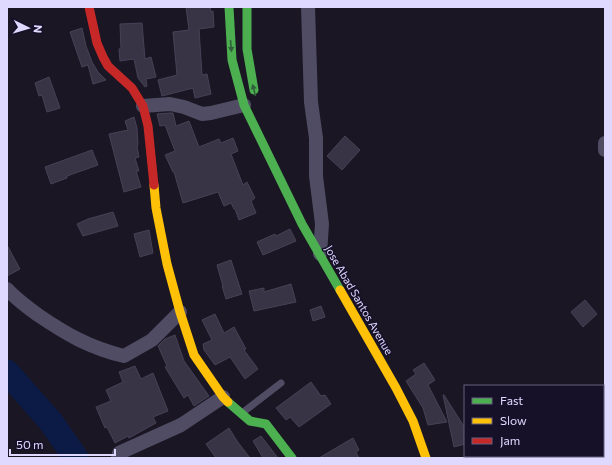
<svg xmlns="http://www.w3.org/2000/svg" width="612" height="465" font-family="Commissioner,sans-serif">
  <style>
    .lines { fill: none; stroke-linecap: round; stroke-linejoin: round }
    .river { stroke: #0c1b45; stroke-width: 25 }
    .building { fill: #393445; stroke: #474157 }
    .lane { stroke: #4f4c64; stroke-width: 7 }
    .street { stroke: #4f4c64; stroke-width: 14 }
    .fast { stroke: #4caf50; stroke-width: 9 }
    .slow { stroke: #ffc107; stroke-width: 9 }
    .jam { stroke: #c62828; stroke-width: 9 }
    .oneway { fill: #32603c }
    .labels { text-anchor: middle; stroke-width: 3; stroke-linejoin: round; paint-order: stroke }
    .street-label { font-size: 11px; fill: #e0d9ff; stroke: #171029 }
  </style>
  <rect width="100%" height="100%" fill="#1a1623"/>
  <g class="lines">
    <path class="river" d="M 7,372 L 51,422 L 76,458"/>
  </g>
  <path class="building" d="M 186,7 L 210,7 L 211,12 L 213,11 L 214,27 L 199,29 L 202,75 L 207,74 L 211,94 L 195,98 L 193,88 L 162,96 L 158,80 L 177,75 L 173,32 L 189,30 Z
    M 142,23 L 145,59 L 151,57 L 156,77 L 146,79 L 147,86 L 145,87 L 138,78 L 134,59 L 120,61 L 119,49 L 121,48 L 120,24 Z
    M 82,28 L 86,46 L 92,62 L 98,72 L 106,80 L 93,84 L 88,65 L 82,67 L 70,32 Z
    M 49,77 L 60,108 L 47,112 L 42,95 L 39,96 L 35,83 Z
    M 169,113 L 173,113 L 176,126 L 189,121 L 199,147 L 219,139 L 221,143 L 233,138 L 238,151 L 231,154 L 243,185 L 247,182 L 255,198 L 251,201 L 256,213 L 239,220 L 235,209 L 234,209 L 231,203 L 224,206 L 218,192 L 183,203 L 174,172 L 173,172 L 165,155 L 175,151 L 165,125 L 160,126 L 157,114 Z
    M 134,117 L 137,128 L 138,145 L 137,146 L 139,157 L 135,158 L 139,171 L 136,171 L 141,187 L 124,192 L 109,134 L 128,130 L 125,121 Z
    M 345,136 L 360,150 L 342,170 L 327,156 Z
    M 92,150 L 98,165 L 67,176 L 67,178 L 51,184 L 45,167 Z
    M 113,212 L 118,226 L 83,236 L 77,224 L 88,219 Z
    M 290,229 L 296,241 L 263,255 L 257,242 L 275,234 L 276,236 Z
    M 149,230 L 153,253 L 140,257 L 134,234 Z
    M 7,245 L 20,269 L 7,276 Z
    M 231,260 L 242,294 L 226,299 L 222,286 L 223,286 L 217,265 Z
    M 291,284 L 296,302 L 254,311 L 249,291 L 264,288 L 264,292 Z
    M 585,300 L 597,314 L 583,327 L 571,312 Z
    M 321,306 L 325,317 L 313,321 L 310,310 Z
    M 215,314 L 224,333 L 234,327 L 246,349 L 244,350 L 258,369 L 245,379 L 230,357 L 215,365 L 204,350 L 203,344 L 212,340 L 202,320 Z
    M 175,335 L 184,361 L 209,396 L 194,406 L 188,395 L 184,398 L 165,367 L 167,366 L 158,346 L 165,339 Z
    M 424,363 L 435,380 L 428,385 L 447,422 L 428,425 L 423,408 L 406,381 L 416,374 L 413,370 Z
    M 135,366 L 141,379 L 153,373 L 168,411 L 153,417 L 156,423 L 129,438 L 128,436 L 115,443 L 107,427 L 105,428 L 96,407 L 111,401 L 106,390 L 123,382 L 119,372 Z
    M 311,382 L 321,396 L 325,395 L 331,404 L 299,427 L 290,417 L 286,420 L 276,408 Z
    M 443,395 L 444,395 L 465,428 L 465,444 L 454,447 Z
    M 229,428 L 237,441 L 250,458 L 216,458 L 206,444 Z
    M 261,436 L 278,458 L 263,458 L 253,441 Z
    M 353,438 L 359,450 L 356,452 L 359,458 L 319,458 Z"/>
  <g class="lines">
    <path class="lane" d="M 242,413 L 281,383"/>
    <path class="street" d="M 308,7 L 311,102 L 316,138 L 316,176 L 322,224 L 320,254
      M 143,106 L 170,104 L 184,107 L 202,114 L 211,113 L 244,105
      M 605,143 L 605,150
      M 7,289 C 16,299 27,307 38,315 C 66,334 90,348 124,356 L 152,340 L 180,312
      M 118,458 L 119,453 L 181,425 L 223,397"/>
    <path class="fast" d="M 229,7 L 232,60 L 244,105 L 302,224 L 340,290
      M 247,7 L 247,49 L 254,90
      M 228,402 L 250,421 L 266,424 L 292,458"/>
    <path class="slow" d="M 154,185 L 156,208 L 167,264 L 180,312 L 194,355 L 223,397 L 228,402
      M 340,290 L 396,388 L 413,421 L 426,458"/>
    <path class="jam" d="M 89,7 L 97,43 L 103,57 L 108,66 L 132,88 L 143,106 L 148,126 L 154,185"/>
  </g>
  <defs><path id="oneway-solid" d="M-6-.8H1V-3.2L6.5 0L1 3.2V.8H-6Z"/></defs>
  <g class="oneway">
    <use href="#oneway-solid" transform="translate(231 46) rotate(85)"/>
    <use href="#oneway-solid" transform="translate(254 90) rotate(-104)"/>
  </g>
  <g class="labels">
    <g class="street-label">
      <text transform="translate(359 300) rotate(60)" y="4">Jose Abad Santos Avenue</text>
    </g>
  </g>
  <rect width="612" height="465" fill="none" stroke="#e0d9ff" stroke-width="16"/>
  <rect x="464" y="385" width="140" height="72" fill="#171029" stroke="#67607f"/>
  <rect x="472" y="398" width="20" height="6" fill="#4caf50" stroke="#67607f"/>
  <text x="500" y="405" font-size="12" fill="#e0d9ff">Fast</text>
  <rect x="472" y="418" width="20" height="6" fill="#ffc107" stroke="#67607f"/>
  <text x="500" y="425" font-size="12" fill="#e0d9ff">Slow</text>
  <rect x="472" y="438" width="20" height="6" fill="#c62828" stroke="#67607f"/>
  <text x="500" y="445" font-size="12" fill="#e0d9ff">Jam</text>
  <g transform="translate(28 28) rotate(95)" stroke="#171029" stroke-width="3" paint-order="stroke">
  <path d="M0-3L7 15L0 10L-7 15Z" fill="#e0d9ff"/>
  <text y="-6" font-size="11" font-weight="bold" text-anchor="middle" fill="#e0d9ff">N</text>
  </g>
  <path d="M10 449v6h105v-6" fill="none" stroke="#e0d9ff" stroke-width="2"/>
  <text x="16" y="449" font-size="12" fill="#e0d9ff" stroke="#171029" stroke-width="3" paint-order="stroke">50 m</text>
</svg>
